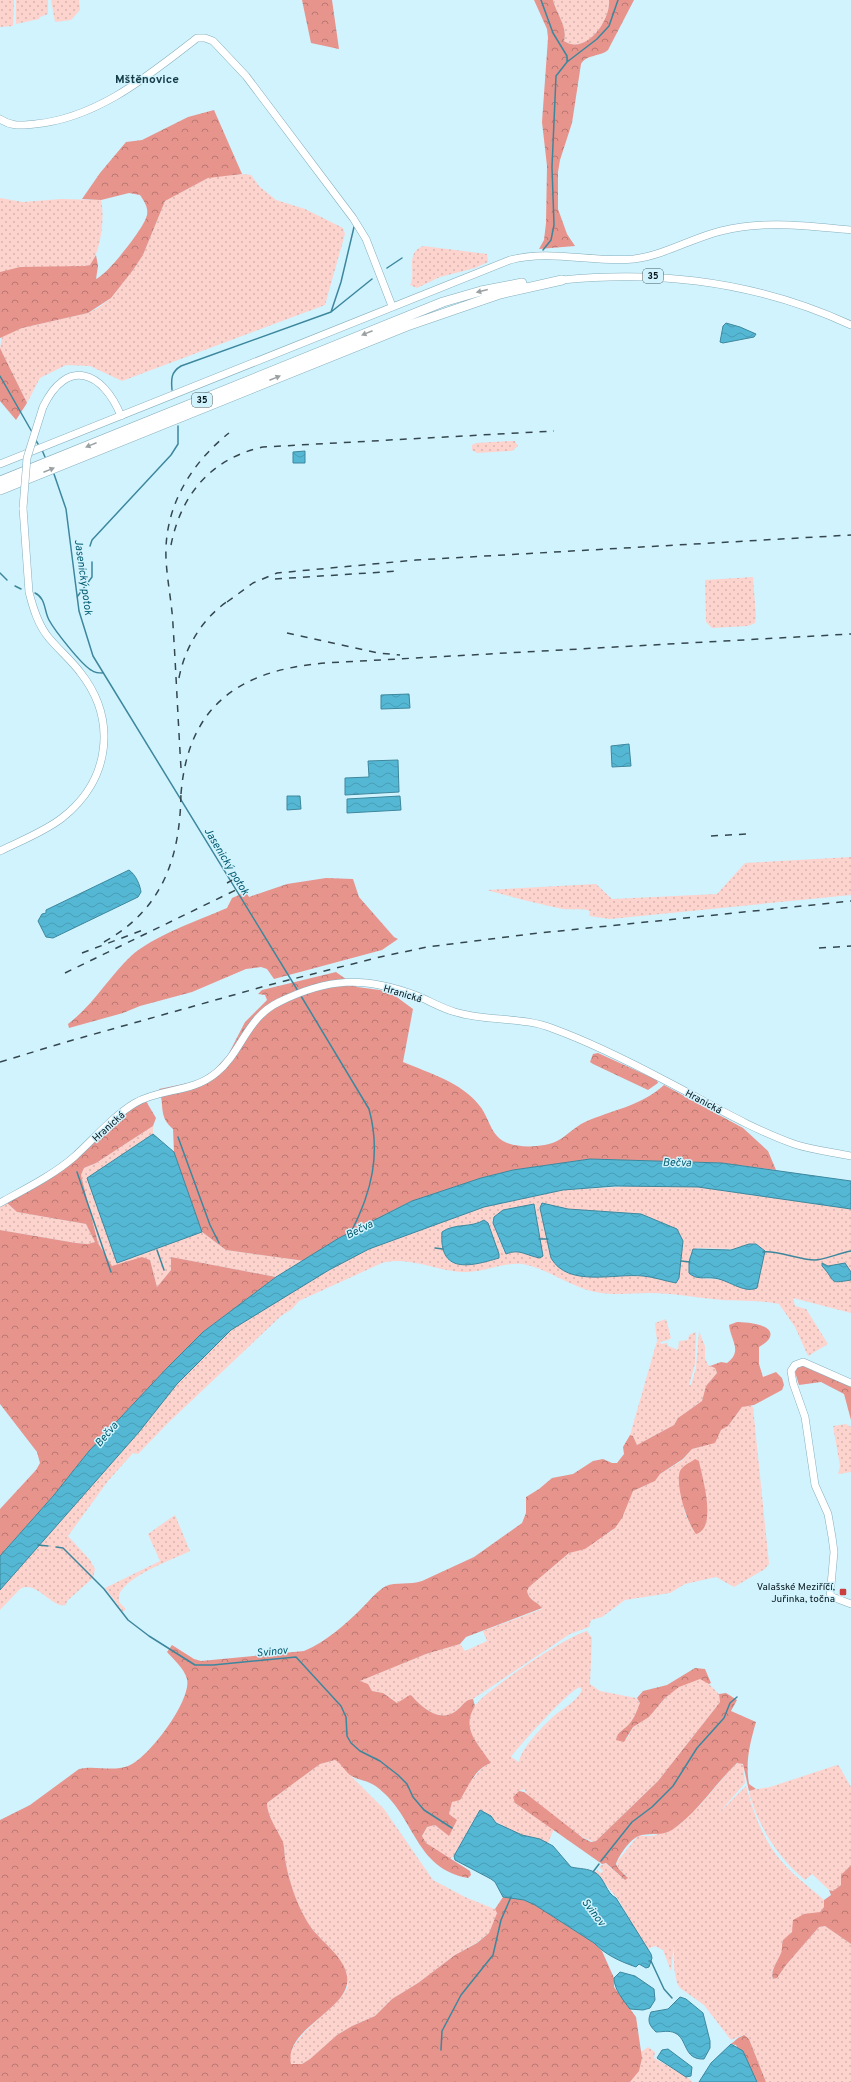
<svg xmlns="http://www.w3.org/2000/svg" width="851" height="2082" font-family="Overpass,sans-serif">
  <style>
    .grass { fill: url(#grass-dots); fill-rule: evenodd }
    .forest { fill: url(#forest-crowns) }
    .water { fill: url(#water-waves); stroke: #3d879d }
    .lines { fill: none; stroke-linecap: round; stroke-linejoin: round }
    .stream { stroke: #3d879d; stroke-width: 1.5 }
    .secondary-casing { stroke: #85aebc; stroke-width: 8 }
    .primary-casing { stroke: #85aebc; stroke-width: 8 }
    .highway-casing { stroke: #85aebc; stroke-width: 10 }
    .secondary { stroke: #fff; stroke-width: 7 }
    .primary { stroke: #fff; stroke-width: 7 }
    .highway { stroke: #fff; stroke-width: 9 }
    .rail { stroke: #34474e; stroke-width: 1.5; stroke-dasharray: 7 7; stroke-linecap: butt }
    .secondary-bridge-casing { stroke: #85aebc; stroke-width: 8; stroke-linecap: butt }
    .secondary-bridge { stroke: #fff; stroke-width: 7 }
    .oneway { fill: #9ba1a3 }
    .poi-dot { fill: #cd3e3e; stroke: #d1f3fe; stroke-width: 1.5 }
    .labels { text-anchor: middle; stroke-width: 3; stroke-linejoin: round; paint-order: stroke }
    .shield { fill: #d1f3fe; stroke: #43585e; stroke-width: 1 }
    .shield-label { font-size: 9px; font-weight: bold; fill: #06151a }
    .street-label { font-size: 10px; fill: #06151a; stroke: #d1f3fe }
    .poi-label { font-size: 10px; fill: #06151a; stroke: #d1f3fe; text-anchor: end }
    .water-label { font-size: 11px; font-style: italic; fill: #005a6f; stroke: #d1f3fe }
    .quarter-label { font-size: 12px; font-weight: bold; fill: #143c47; stroke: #d1f3fe }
  </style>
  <defs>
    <pattern id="grass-dots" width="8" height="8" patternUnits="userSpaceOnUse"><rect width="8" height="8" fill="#fdd3ce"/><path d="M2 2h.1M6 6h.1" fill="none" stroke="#d7b4b0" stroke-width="1.8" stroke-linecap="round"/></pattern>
    <pattern id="forest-crowns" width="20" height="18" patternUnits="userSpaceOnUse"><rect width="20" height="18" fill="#e7948d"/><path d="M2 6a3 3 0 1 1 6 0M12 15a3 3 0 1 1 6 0" fill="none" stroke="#b97872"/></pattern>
    <pattern id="water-waves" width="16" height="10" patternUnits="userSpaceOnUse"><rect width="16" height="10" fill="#54b8d5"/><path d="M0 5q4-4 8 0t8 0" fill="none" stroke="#489db6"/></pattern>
  </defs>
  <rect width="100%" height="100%" fill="#d1f3fe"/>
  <path class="grass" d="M 0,0 L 14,0 L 13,26 L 0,27 Z
    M 16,0 L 48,0 L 48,14 L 40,17 L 39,19 L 16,24 Z
    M 51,0 L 79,0 L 80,10 L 71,20 L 55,22 Z
    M 553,0 L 609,0 C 611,20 586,56 564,41 C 568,28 556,12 553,0 Z
    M 242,174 L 251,175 L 260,187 L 276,200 L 305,209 L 343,228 L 345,234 L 325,305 L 122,381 L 90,366 L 66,365 L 40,378 L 27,403 L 0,348 L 2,336 L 22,328 L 88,313 L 98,308 L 111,298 L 133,270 L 143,255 L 165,201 L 210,177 Z
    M 0,198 L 23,202 L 61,199 L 101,200 C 105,217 101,251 90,265 L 84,266 L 0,272 Z
    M 423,246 L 487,254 L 488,262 L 475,268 L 440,277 L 417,288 L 410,285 C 417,272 404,254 423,246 Z
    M 512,441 L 515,441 L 518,446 L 512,451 L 477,453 L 472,450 L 472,445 L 476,443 Z
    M 753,577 L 756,617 L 755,623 L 748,626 L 712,628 L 706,622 L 705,580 Z
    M 851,857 L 851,895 L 610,919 L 589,916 L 590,911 C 582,908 572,910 563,909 C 537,904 512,897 487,890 L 596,884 L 612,899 L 717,894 L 745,863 Z
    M 153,1126 L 153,1134 L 87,1178 L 117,1263 L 202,1232 L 226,1250 L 305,1261 L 276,1277 L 171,1257 L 171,1270 L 157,1287 L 150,1260 L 112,1266 L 98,1243 L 81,1175 L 84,1168 L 96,1163 Z
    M 654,1185 L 698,1187 L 851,1209 L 851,1313 L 793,1298 L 795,1306 L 806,1309 L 828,1344 L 808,1356 L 795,1327 L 779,1304 C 757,1299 735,1302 713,1299 C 692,1297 671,1293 650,1293 C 633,1293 618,1295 601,1293 C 576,1290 555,1273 531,1266 C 510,1259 489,1271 468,1272 C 439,1273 411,1255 382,1263 L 299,1301 L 292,1309 L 281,1316 L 169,1422 L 138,1454 L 133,1453 L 108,1481 L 68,1536 L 90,1560 L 95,1569 L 93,1578 L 67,1601 L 66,1605 C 52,1609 36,1579 20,1589 L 0,1610 L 0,1590 L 139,1432 L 177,1384 L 231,1330 L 269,1306 L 329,1270 L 369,1249 L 484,1207 L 563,1190 ZM 547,1204 L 568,1209 L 641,1214 L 677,1229 L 683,1241 L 679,1278 L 622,1275 L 583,1276 L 564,1270 L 544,1226 L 542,1218 ZM 535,1205 L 543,1256 C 536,1257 534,1255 527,1253 C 520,1251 512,1251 504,1252 L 492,1220 L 503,1210 ZM 484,1220 L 488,1223 L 499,1257 L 463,1265 L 450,1262 L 443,1249 L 442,1232 C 454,1223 472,1228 484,1220 ZM 697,1248 L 736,1249 L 749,1290 L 725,1280 L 699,1278 L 689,1273 L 691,1253 Z
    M 7,1203 L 17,1212 L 86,1224 L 95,1242 L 88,1244 L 76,1243 L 0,1230 L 0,1207 Z
    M 666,1319 L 671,1338 L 668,1340 L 660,1342 L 661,1344 L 667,1343 L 668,1346 L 678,1350 L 679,1341 L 688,1340 L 689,1335 L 696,1332 L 695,1364 L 689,1385 L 691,1385 L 696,1368 L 699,1331 L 705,1346 L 705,1358 L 708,1365 L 715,1368 L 717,1373 L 706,1386 L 702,1401 L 678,1418 L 674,1425 L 637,1445 L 633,1436 L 630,1435 L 657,1341 L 655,1323 Z
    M 749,1405 L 753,1407 L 769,1564 L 765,1569 L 734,1587 L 716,1577 L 685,1584 L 670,1593 L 625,1600 L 602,1617 L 591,1620 L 589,1627 L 570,1634 L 473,1699 C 464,1700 463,1706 456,1711 C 440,1723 422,1708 412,1696 L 397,1703 L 383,1693 L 372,1691 L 370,1687 L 360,1681 L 426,1654 L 460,1644 L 465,1651 L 487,1641 L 483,1631 L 542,1609 C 538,1601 529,1601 527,1591 L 529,1587 L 569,1553 L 612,1531 L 633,1491 L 655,1481 L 660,1474 L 683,1460 L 692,1449 L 710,1444 L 721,1430 L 728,1426 L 742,1407 ZM 699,1461 L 708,1516 L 694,1532 L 685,1514 L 679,1475 L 681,1471 Z
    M 846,1424 L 851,1427 L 851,1472 L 838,1474 L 840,1466 L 833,1426 Z
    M 175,1515 L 190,1551 C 175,1559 116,1579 119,1600 C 119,1603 124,1607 126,1609 L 123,1612 L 105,1588 L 160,1561 L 148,1534 Z
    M 587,1631 L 592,1638 L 590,1684 L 600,1691 L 636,1698 L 640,1703 C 637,1710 635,1717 630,1723 C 625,1730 617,1731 616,1740 L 627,1739 L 633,1727 L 649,1717 L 668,1695 L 679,1687 L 695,1679 L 700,1679 L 706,1681 L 719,1694 L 720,1702 L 658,1781 L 596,1841 C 584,1844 540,1804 528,1796 L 524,1789 L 519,1791 L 515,1803 L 554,1829 L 548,1843 C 541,1840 536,1840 529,1838 C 512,1832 496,1824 484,1811 L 477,1814 L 454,1856 L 450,1859 L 426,1843 L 422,1836 L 427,1827 L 435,1825 L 439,1828 L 454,1817 L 449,1815 L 452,1802 L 484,1766 L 491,1763 C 484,1752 467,1735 469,1721 C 469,1712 476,1704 482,1698 C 504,1679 562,1639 587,1631 ZM 580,1687 L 582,1690 C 576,1702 565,1707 555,1715 C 545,1724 521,1748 519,1762 L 511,1757 C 521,1744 568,1691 580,1687 Z
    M 335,1760 L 340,1762 L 351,1776 L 384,1809 L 433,1880 L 465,1897 L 497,1910 L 497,1913 L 489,1933 L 476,1943 L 455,1955 L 418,1983 L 392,1999 L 375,2016 L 352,2026 L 337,2035 L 310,2059 L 302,2064 L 292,2065 C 277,2044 343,2004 348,1986 C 348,1984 348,1979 347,1977 C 344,1955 319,1941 308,1923 C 297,1906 290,1884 286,1864 C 284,1857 285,1849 283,1843 C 278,1831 267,1816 267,1803 L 320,1764 Z
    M 739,1762 L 743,1765 L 745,1783 L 719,1813 L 746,1786 C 754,1814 763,1841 783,1863 C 795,1877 811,1888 824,1900 L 824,1907 L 820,1912 C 812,1914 798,1921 793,1929 C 790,1934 789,1936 783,1940 C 781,1945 782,1946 782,1950 C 782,1957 769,1968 773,1979 L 777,1978 L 786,1965 L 819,1927 L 825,1926 L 851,1944 L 851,2082 L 766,2082 L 749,2039 L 743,2035 L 731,2040 L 704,2005 L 680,1988 L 677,1983 L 674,1968 L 674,1943 L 671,1971 L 663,1950 L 655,1946 L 647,1949 L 618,1899 L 595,1872 L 597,1870 L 601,1873 L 603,1871 L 599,1867 L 605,1863 L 625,1880 L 628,1877 L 618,1868 L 617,1862 L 638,1836 L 652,1836 L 671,1830 L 680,1824 L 701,1804 L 731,1769 Z
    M 837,1765 L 839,1766 L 851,1787 L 851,1865 C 841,1874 843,1874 841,1885 L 833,1891 L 828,1889 L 812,1874 L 805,1880 C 777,1857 759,1827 749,1793 L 751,1790 L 770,1787 Z
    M 648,2047 L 655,2052 L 654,2058 L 687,2077 L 693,2082 L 630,2082 C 637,2073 643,2065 641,2052 Z"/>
  <path class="forest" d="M 302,0 L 332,0 L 339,49 L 311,43 Z
    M 534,0 L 553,0 C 556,13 568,27 564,41 C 586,56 611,20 609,0 L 634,0 L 608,50 C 600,57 587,54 581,64 L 572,123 L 560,160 L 558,172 L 558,209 L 567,234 L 575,246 L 539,249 L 544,240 L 546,223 L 547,166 L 542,122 L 548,38 L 547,29 Z
    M 214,110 L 242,174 L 208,178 L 165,201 L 143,255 L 133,270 L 111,298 L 88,313 L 22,328 L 0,338 L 0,272 L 20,267 L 84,266 L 90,265 L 96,255 L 98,266 L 96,279 C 108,274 142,230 146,218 C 150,209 144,201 140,195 L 129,193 L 101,200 L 82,199 L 100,173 L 126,142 L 142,140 L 188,117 Z
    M 0,348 L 27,403 L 16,420 L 0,401 Z
    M 326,878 L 353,879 L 359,897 L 394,937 L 398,939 L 382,950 L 274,979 L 267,969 L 261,967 L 246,969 L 192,992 L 140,1006 L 123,1013 L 69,1028 L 68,1024 C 93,1005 109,977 131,956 C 153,936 199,920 227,908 L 232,898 L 246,892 L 249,897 L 287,884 Z
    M 336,972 L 357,987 L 380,990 L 394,995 L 413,1009 L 403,1062 C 429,1073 461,1082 479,1105 C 487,1114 489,1127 497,1136 C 508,1150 543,1148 557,1141 C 567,1136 574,1127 585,1122 C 612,1110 641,1106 664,1085 L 743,1128 L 768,1151 L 776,1170 L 722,1163 L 590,1159 L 513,1170 L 481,1178 L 412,1201 L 339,1238 L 305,1261 L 226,1250 L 202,1232 L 174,1152 L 173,1129 C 158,1116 165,1106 159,1089 L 198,1081 L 214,1070 L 228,1055 L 245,1022 L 267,1000 L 265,995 L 258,994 L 262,990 Z
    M 598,1053 L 657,1080 L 658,1083 L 648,1090 L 593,1064 L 590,1062 L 593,1054 Z
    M 146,1101 L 156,1118 L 153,1126 L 96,1163 L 84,1168 L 81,1175 L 98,1243 L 112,1266 L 142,1257 L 150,1260 L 157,1287 L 171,1270 L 171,1257 L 276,1277 L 203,1332 L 168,1367 L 89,1451 L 54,1495 L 0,1556 L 0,1509 L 36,1470 L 40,1463 L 37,1452 L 0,1404 L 0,1230 L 76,1243 L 88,1244 L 95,1242 L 86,1224 L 17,1212 L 7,1203 C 21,1195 37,1187 50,1178 C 80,1156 112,1113 146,1101 Z
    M 737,1322 C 744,1322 778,1324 769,1339 C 767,1342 762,1345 759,1347 L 759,1364 L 763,1377 L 776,1372 L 782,1378 L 784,1385 L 782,1390 L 754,1405 L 742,1407 L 728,1426 L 721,1430 L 715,1443 L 692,1449 L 683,1459 L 660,1474 L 655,1481 L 633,1491 L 622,1518 L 615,1528 L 585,1549 L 569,1553 L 529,1587 L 527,1591 C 529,1601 537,1601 542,1608 L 466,1637 L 460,1644 L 426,1654 L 360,1681 L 368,1684 L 372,1691 L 383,1693 L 397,1703 L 410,1695 L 412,1696 C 422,1708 440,1723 456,1711 C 463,1706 464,1700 473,1699 L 475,1706 C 460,1729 479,1744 491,1763 C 475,1768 468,1787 460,1800 L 452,1802 L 449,1814 L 457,1820 L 449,1836 L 435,1825 L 427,1827 L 422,1836 L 426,1843 L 470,1871 L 471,1875 L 468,1878 C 418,1869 416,1824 385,1794 C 381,1790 375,1785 370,1783 C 364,1780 355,1779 350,1775 C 344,1770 342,1764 335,1760 L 320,1764 L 267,1803 C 267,1816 278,1831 283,1842 C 285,1849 284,1857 286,1864 C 290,1885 298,1908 310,1926 C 321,1942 344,1956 347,1976 C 353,2009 283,2028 291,2064 L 302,2064 L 310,2059 L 337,2035 L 352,2026 L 375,2016 L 392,1999 L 418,1983 L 455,1955 L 477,1943 L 489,1933 L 497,1913 L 495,1909 L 503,1897 L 524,1900 L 535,1905 L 594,1943 L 602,1951 L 614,1978 L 614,1987 L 636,2017 L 642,2058 L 639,2071 L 630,2082 L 0,2082 L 0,1820 L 30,1805 L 79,1769 C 95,1765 112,1772 128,1766 C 148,1759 192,1700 187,1679 C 184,1668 174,1660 167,1652 L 172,1645 L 194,1659 L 201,1661 L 304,1651 C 326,1642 346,1624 363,1607 C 370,1600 377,1591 386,1586 C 395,1582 410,1585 422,1581 L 474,1557 L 522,1523 L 526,1513 L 526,1497 L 539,1489 L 552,1478 L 573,1474 L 593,1461 L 603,1459 L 612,1463 L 617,1463 L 624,1454 L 623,1447 L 630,1435 L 633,1436 L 637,1445 L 674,1425 L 678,1418 L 702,1401 L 706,1386 L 717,1373 L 715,1368 L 710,1366 L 721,1362 L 727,1363 C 743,1351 731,1341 729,1325 Z
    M 803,1365 L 818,1370 L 851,1387 L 851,1420 L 844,1394 L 821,1382 L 799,1385 L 795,1372 L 796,1368 Z
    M 695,1459 L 699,1461 C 702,1477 718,1528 696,1534 C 687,1523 675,1485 680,1471 C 683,1465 690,1463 695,1459 Z
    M 695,1668 L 705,1669 L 711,1683 L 709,1684 L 700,1679 L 679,1687 L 665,1698 L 649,1717 L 633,1727 L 624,1742 L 616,1740 C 617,1731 625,1730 630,1723 C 635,1717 637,1710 640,1703 L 637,1698 L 643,1691 L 667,1685 Z
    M 726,1693 L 737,1700 L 731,1711 L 756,1722 C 750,1743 745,1762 749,1784 L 756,1789 L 749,1791 L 743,1764 L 737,1763 C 715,1784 698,1812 672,1830 C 662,1836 653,1833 642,1835 C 632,1836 619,1855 616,1864 L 618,1868 L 628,1878 L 625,1880 L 606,1863 L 602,1864 L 515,1803 L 513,1797 L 519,1791 L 524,1792 L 583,1838 L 591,1842 L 596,1841 L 658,1781 L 717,1706 L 720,1702 L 719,1694 Z
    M 851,1865 L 851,1944 L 825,1926 L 819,1927 L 786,1965 L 777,1978 L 773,1979 C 770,1970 778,1961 781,1953 C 783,1949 781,1945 783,1940 L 792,1932 L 793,1920 L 804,1914 L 820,1912 L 824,1907 L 824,1900 L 831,1895 L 829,1890 L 833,1891 L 841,1885 L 841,1875 Z
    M 744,2035 L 749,2039 L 766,2082 L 757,2082 L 736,2045 L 731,2044 L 738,2038 Z"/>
  <path class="water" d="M 726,323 L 740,327 L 756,334 L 754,337 L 723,343 L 720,342 L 723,326 Z
    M 305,451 L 305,463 L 293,463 L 293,452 Z
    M 409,694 L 410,708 L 381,709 L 381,695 Z
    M 629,744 L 631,766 L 612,767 L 611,746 Z
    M 398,760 L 399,792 L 345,795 L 345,778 L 369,777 L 368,761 Z
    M 287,796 L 300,796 L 301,809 L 287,810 Z
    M 400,796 L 401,810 L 347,813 L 347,799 Z
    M 129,870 C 136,875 140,885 141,892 L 138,897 L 53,938 L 46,937 L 38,921 L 42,914 L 46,913 L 46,910 Z
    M 153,1134 L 174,1152 L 202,1232 L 117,1263 L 87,1178 Z
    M 590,1159 L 722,1163 L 851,1181 L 851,1209 L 698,1187 L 615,1186 L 563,1190 L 484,1207 L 369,1249 L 329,1270 L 231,1330 L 177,1384 L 139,1432 L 0,1590 L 0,1556 L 54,1495 L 89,1451 L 168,1367 L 203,1332 L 276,1277 L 339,1238 L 412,1201 L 481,1178 L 513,1170 Z
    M 542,1203 L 568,1209 L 641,1214 L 677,1229 L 683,1241 L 679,1278 L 676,1283 C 665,1281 654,1277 643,1276 C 615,1273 568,1288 551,1258 L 540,1208 Z
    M 534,1204 L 543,1256 L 540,1258 C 527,1256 519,1248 506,1254 L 493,1223 L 494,1217 L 503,1210 Z
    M 484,1220 L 488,1223 L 499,1254 L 499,1258 C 469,1267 439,1274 442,1232 C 454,1223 472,1228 484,1220 Z
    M 749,1244 L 756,1244 L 765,1251 L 757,1288 C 743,1294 728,1279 713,1278 C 704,1277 696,1280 689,1273 L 689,1262 L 693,1249 L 731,1250 Z
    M 822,1263 L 828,1266 L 845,1263 L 851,1272 L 851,1280 C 827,1284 837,1282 822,1266 Z
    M 480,1810 L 491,1816 L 496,1823 L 522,1835 L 540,1839 L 553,1846 L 571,1867 C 579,1869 588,1868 596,1873 C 605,1879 606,1893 616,1898 L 651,1954 L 652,1958 L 649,1967 L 646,1968 L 639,1964 L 636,1967 C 619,1961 606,1955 594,1943 L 535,1905 L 524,1900 L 503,1897 L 495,1882 L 491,1879 L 455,1860 L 454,1856 Z
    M 620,1972 L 635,1976 L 654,1989 L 655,2000 L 650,2008 L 643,2010 L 630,2009 C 623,2000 614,1989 614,1978 Z
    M 680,1997 L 686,1999 L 703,2013 L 710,2041 L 710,2048 L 704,2059 C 683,2060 688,2039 675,2033 C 669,2030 662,2032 656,2032 C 649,2025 647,2021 651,2012 L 668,2009 Z
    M 731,2044 L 743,2051 L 757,2082 L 699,2082 L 711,2063 Z
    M 668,2049 L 692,2067 L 691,2076 L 686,2077 L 657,2058 L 662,2050 Z"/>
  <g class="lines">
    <path class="stream" d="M 541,0 L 553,33 L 567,56 L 567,62
      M 543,250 L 551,240 L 554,225 L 552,167 L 556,76 L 567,62 L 597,39 L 609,26 L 618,0
      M 387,268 L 402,258
      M 331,312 L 341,282 L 354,227
      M 0,376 L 32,432
      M 172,390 C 171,379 171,372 181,366 L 331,312 L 372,279
      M 35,439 L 38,444
      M 42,450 L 45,457
      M 54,474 L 66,509 L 79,611 L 93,656 L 298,991
      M 90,546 L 92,540 L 171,455 L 178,444 L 178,426
      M 0,573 L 7,580
      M 15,586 L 21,589
      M 35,593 C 46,598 44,611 49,620 C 55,631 81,664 91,670 C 95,673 98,673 103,673
      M 77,597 L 92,577 L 92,562
      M 301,996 L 369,1109 C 381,1153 372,1192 351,1232
      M 178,1137 L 210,1225 L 219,1243
      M 77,1172 L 111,1272
      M 539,1239 L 548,1239
      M 435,1248 L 443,1249
      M 157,1250 L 164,1270
      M 763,1252 C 778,1250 798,1260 815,1260 C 823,1260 840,1253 851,1251
      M 681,1261 L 690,1262
      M 38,1545 L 48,1546
      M 56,1547 L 63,1548 L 104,1589 L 128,1620 L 149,1636 L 195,1665 L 213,1665 L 296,1657 L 341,1706 L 346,1717 L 347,1736 L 351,1743 L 360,1751 L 380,1761 L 398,1775 L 407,1784 L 413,1797 L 424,1810 L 452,1828
      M 601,1861 L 632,1822 L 652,1807 L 673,1786 L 697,1748 L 724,1718 L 730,1703 L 737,1697
      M 593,1872 L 599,1864
      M 649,1961 L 651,1961 L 664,1989 L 672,1998
      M 441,2050 L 442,2031 L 461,1995 L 493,1955 L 501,1920 L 511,1897"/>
    <g class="secondary-casing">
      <path id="secondary" d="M 0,119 C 12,127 21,125 35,124 C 98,118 149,75 197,38 L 205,38 L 213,41 L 246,76 L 353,218 L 366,239 L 392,306
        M 43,407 C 67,357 103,371 121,416
        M 0,464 L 510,260 C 551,249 593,263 634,259 C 665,255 692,238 721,231 C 764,220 807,226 851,230
        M 0,851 C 20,841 44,832 62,818 C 110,781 118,720 80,672 C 71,660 59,650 49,638 C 38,625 33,608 29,592 L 23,508
        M 0,1203 C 25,1189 52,1176 74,1157 C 94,1139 112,1117 135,1103 C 161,1088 192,1093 216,1073 C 242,1052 246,1018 279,1002 C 328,978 363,976 415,995 C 428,1000 441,1008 455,1012 C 488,1022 522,1016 554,1029 C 592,1043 628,1061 664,1080 C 707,1102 749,1128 794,1144 C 812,1150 832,1152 851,1156
        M 851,1383 L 803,1362 L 795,1365 L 791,1371 L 793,1383 L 805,1417 L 815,1485 L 828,1514 L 832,1537 L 834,1552 L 830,1596 L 851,1604"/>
    </g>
    <g class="primary-casing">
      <path id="primary" d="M 562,280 C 661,270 760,283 851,325"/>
    </g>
    <g class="highway-casing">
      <path id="highway" d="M 0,481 L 443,302 L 481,291 L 522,283
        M 0,490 L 407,326 L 500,294 L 562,280"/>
    </g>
    <use href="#secondary" class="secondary"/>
    <use href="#primary" class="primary"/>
    <use href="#highway" class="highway"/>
    <path class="rail" d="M 171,545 C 181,494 212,458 263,447 L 554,431
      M 275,579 L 399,571
      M 227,602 L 253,583 L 277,573 L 416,560 L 851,535
      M 287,633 L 378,653 L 400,655
      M 179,678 C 185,646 204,616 231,599
      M 181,768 C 178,720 176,672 173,625 C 172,603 167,581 166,558 C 164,508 190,464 229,433
      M 181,794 C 188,704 241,670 325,663 L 851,634
      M 711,836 L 746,834
      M 227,883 L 234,879
      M 104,942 C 165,908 181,854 181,788
      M 819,948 L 851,946
      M 82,953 L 143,930
      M 65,973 L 242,887
      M 0,1062 L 66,1042 L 269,985 L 380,957 L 427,947 L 530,934 L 851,901"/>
    <g class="secondary-bridge-casing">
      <path id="secondary-bridge" d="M 23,508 L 27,458 L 43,407"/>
    </g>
    <use href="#secondary-bridge" class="secondary-bridge"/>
  </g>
  <defs><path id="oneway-solid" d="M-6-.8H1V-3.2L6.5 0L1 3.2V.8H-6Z"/></defs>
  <g class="oneway">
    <use href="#oneway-solid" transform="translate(482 291) rotate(166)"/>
    <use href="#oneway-solid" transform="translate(367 333) rotate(158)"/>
    <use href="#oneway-solid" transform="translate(275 378) rotate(-22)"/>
    <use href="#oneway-solid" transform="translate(91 445) rotate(158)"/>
    <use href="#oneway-solid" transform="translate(49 470) rotate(-22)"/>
  </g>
  <rect class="poi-dot" x="839" y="1588" width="8" height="8" rx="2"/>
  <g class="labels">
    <g class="shield">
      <rect x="643" y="269" width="20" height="14" rx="3"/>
      <rect x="192" y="393" width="20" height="14" rx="3"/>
    </g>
    <g class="shield-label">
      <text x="653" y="279">35</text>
      <text x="202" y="403">35</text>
    </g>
    <g class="street-label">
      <text transform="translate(403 993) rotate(17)" y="4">Hranická</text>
      <text transform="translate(704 1101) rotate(28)" y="4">Hranická</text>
      <text transform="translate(108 1126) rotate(-42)" y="4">Hranická</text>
    </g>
    <g class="poi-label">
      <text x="835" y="1590">Valašské Meziříčí,<tspan x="835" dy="12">Juřinka, točna</tspan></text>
    </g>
    <g class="water-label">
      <text transform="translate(84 577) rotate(82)" y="4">Jasenický potok</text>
      <text transform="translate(227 861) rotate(59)" y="4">Jasenický potok</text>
      <text transform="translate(677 1162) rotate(1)" y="4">Bečva</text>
      <text transform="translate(359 1229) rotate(-27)" y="4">Bečva</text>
      <text transform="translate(106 1434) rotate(-50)" y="4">Bečva</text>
      <text transform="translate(272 1651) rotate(-6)" y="4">Svinov</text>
      <text transform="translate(594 1912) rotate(53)" y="4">Svinov</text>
    </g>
    <g class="quarter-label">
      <text x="147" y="83">Mštěnovice</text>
    </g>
  </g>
</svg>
